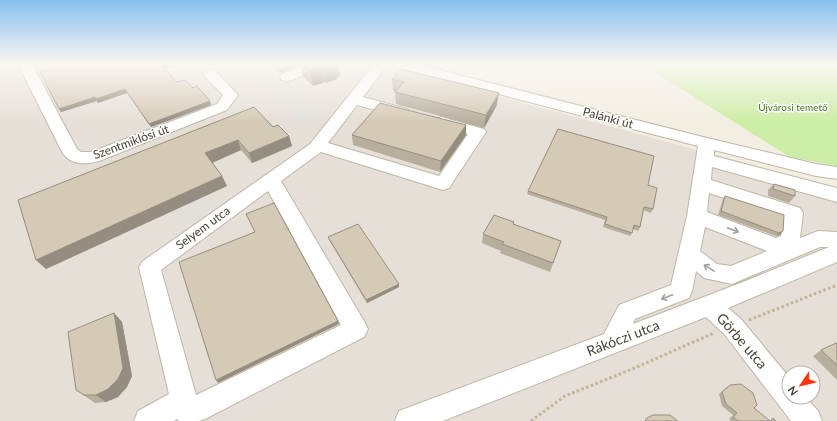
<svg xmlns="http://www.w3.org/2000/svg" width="837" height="421" font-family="Lato,sans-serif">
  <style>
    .industrial { fill: #e5dfd7; fill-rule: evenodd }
    .green { fill: #cceda5 }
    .parking { fill: #e3e0db }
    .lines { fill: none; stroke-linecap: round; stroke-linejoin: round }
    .minor-casing { stroke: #bfb6a4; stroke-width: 2 }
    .path { stroke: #c3b293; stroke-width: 3; stroke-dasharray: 2.5 2.5; stroke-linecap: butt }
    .minor { fill: #fff; fill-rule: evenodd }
    .wall { fill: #b7ae9d }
    .shaded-wall { fill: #958d7f }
    .building { fill: #d5cab6; stroke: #958d7f }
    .oneway { stroke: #a29e98 }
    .labels { text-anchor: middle; stroke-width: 3; stroke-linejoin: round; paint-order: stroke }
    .far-park-label { font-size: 10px; fill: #427c20; stroke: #fff }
    .street-label { font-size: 12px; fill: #453e32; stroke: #fff }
    .near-street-label { font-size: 14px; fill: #453e32; stroke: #fff }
  </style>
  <rect width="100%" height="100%" fill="#f3eee2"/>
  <path class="industrial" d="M 0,64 L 437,64 L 457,85 L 823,184 L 837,190 L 837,421 L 0,421 ZM 789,373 L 813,373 L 813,397 L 789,397 Z"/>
  <path class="green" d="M 644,64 L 837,64 L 837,166 L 790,157 L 661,76 Z"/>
  <path class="parking" d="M 274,68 L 316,111 L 310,114 L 327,121 L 322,127 L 308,121 L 295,125 L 275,101 L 273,102 L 252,76 Z
    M 209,195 L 213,201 L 219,199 L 228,201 L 177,228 L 166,214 Z"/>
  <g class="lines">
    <g class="minor-casing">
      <path id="minor" d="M 18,64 L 32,64 L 77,149 L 81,152 L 91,152 L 217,104 L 223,95 L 205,77 L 203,74 L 205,71 L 210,70 L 215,71 L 238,95 L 227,110 L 99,161 C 85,165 70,165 62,152 Z
        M 307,64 L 326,64 L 324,67 L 292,80 L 287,81 L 282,80 L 280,77 L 282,74 Z
        M 374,64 L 388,64 L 363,97 L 407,109 L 410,112 L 407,115 L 402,117 L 357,105 L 328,143 L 439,176 L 468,134 L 436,125 L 434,122 L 436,119 L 442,117 L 448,119 L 484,129 L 486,132 L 449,188 L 443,190 L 321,152 L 281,181 L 364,321 L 368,329 L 364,337 L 205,419 L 199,421 L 179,421 L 177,419 L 174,421 L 134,421 L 138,411 L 169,394 L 139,267 L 143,261 L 310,144 ZM 268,191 L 341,325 L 196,395 L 161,270 Z
        M 393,64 L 416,64 L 707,138 L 816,164 L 837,167 L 837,179 L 816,176 L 714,150 L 714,156 L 837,188 L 837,202 L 712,167 L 711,180 L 800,208 L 803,213 L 800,238 L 818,231 L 837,232 L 837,262 L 728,308 L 741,319 L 789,377 L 789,397 L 806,397 L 818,411 L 822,421 L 791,421 L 725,335 L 706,317 L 443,421 L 395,421 L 399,411 L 604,334 L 619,305 L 671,285 L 687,216 L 698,146 L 395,67 ZM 709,193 L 783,217 L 781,236 L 776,238 L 707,212 ZM 705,227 L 767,251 L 731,266 L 717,264 L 700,251 ZM 820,247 L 829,247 L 743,282 L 633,324 L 635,319 L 689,298 L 692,291 L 696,271 L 704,278 L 732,284 Z"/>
    </g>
    <path class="path" d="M 749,320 L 837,285
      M 531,421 L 565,396 L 630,370 L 714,333"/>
    <use href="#minor" class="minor"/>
  </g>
  <path class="wall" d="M 181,64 L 165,69 L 177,82 L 193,88 L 211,105 L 151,127 L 127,93 L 98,103 L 97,101 L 61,112 L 40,72 Z
    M 270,64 L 338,64 L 340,76 L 337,77 L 337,79 L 326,83 L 325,82 L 313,86 L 303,77 L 300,65 L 281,73 Z
    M 392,79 L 497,105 L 484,128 L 396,104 L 395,92 L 393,91 Z
    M 273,127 L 289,136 L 292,146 L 252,163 L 241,150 L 212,162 L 222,176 L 227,186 L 46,269 L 36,260 L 18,200 Z
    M 352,135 L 466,135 L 440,172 L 353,145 Z
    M 774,184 L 795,196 L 789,203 L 768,196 L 768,190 Z
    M 648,185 L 653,209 L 651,213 L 643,210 L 640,227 L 638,231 L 633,229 L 632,233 L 630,236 L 603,227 L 605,220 L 527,194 L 528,191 Z
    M 725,196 L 783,231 L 780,235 L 776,236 L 718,215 L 723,199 Z
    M 514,222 L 513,224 L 561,241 L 550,272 L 500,253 L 501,251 L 482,243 L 483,234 Z
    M 328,237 L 399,287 L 367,303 L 329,240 Z
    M 114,313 L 122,322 L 132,376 L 127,387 L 118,397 L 106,402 L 95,403 L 76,390 Z
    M 837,344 L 837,380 L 813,356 L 821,350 Z
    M 727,387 L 754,408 L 769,421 L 773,418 L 776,421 L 731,421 L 729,419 L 733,415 L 722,406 L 719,394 Z"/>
  <path class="shaded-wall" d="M 169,64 L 181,64 L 164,69 L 162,66 Z
    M 294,64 L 300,64 L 300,65 L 281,73 L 280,70 Z
    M 331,64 L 338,64 L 340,76 L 337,77 L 337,79 L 326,83 L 323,67 Z
    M 322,65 L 325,82 L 313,86 L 310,70 Z
    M 125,89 L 127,93 L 98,103 L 97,101 L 61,112 L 59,109 L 95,97 Z
    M 499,93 L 497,105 L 484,128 L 486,115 Z
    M 210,101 L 211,105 L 151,127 L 149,124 Z
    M 466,125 L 466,135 L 440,172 L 441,161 Z
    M 289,136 L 292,146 L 252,163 L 249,153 Z
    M 238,140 L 241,150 L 210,164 L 205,153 Z
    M 222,176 L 227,186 L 46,269 L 36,260 Z
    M 783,231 L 780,235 L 776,236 L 779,233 Z
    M 399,284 L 399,287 L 367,303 L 366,300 Z
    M 114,313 L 122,322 L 132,376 L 127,387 L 118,397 L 106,402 L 96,395 Z
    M 338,321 L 339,324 L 218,383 L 216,380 Z"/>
  <path class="building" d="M 67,64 L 169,64 L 162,66 L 177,82 L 185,80 L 193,88 L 197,86 L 210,101 L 149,124 L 125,89 L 96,99 L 95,97 L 59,109 L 40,72 Z
    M 273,64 L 294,64 L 280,70 Z
    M 303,64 L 331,64 L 323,67 L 322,65 L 310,70 Z
    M 401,69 L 499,93 L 486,115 L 395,92 L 404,82 L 392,79 Z
    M 380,103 L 466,125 L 441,161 L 352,135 Z
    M 254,107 L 273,127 L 278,125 L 289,136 L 249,153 L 238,140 L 205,153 L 222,176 L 36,260 L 18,200 Z
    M 558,129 L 654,156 L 648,185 L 657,188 L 653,209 L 644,207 L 640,227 L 634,225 L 632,233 L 605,224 L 607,217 L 528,191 Z
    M 774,184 L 795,190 L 795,196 L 773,189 Z
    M 725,196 L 784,215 L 783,231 L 779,233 L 721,211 Z
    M 274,203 L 338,321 L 216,380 L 179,262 L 255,232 L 246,214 Z
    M 494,215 L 514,222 L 513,224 L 561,241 L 553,263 L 502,244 L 504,242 L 483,234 Z
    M 358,224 L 399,284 L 366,300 L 328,237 Z
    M 114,313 L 123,368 L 118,379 L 108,389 L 96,395 L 84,395 L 76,390 L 68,332 Z
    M 836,343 L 837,344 L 837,365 L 821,350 Z
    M 741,384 L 753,393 L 757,405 L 754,408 L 770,421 L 738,421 L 733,417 L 737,413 L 726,404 L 722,392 L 730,385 Z
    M 653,415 L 670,415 L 678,421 L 645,421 L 647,418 Z
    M 773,418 L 776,421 L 771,421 Z"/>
  <defs><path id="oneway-shaft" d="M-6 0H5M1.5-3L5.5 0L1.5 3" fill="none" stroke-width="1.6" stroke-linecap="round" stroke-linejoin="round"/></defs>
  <g class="oneway">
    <use href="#oneway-shaft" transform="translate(733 230) rotate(21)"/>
    <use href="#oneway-shaft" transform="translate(709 268) rotate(-149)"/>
    <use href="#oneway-shaft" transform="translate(667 297) rotate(159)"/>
  </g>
  <linearGradient id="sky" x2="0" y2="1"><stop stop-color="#87bfee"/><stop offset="0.52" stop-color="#faf7f2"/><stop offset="1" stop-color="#faf7f2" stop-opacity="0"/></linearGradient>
  <rect width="837" height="123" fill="url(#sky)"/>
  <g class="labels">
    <g class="far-park-label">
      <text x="793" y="111">Újvárosi temető</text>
    </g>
    <g class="street-label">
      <text transform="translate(608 118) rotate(15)" y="4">Palánki út</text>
      <text transform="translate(131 142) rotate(-20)" y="4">Szentmiklósi út</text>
      <text transform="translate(203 228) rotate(-36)" y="4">Selyem utca</text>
    </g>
    <g class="near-street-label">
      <text transform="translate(623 338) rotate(-21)" y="5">Rákóczi utca</text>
      <text transform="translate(742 341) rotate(49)" y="5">Görbe utca</text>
    </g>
  </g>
  <g transform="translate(801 385) rotate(235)"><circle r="19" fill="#ffffff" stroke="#b5b2ad"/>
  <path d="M0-3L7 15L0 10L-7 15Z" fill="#ff330d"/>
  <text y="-6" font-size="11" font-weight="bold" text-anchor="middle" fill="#453e32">N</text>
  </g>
</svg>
